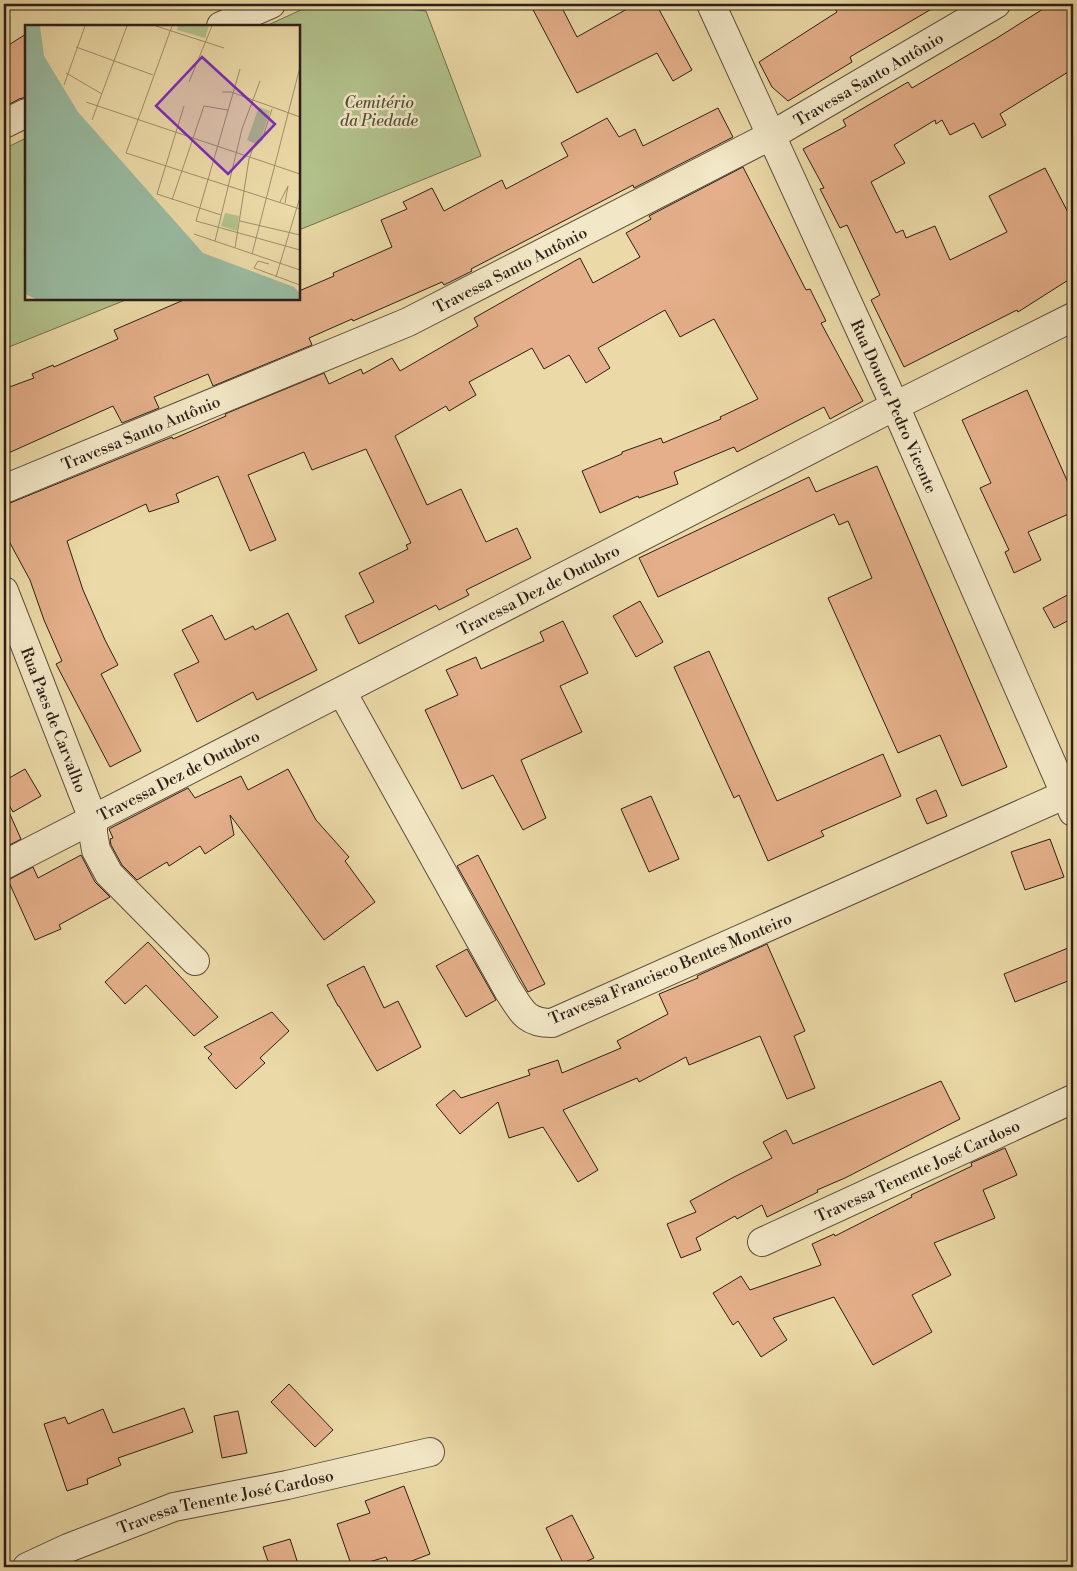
<svg xmlns="http://www.w3.org/2000/svg" width="1077" height="1571" font-family="'Libre Bodoni',serif">
  <style>
    .green { fill: #b2c18b; stroke: #6f7051 }
    .building { fill: #e4af8a; stroke: #2c1f17 }
    .lines { fill: none; stroke-linecap: round; stroke-linejoin: round }
    .minor-casing { stroke: #5c4e3b; stroke-width: 30 }
    .minor { stroke: #f2e7c6; stroke-width: 28 }
    .labels { text-anchor: middle; stroke-width: 5; stroke-linejoin: round; paint-order: stroke }
    .street-label { font-size: 16px; fill: #2c1f17; stroke: #f2e7c6 }
    .park-label { font-size: 16px; font-style: italic; fill: #54503a; stroke: #f2e7c6 }
    .inset-road { fill: none; stroke: #9f8f6d; stroke-width: 1 }
    .view { fill: #7b2cbf; fill-opacity: 0.15; stroke: #7b2cbf; stroke-width: 2.5 }
    .inset-edge { fill: none; stroke: #2c1f17; stroke-width: 2.5 }
  </style>
  <rect width="100%" height="100%" fill="#ebdaa7"/>
  <filter id="stains"><feTurbulence type="fractalNoise" baseFrequency=".004" numOctaves="4"/><feColorMatrix values="0 0 0 0 .2 0 0 0 0 .09 0 0 0 0 .02 0 0 0 .5 -.17"/></filter>
  <radialGradient id="worn" r=".72"><stop offset=".6" stop-color="#630" stop-opacity="0"/><stop offset="1" stop-color="#630" stop-opacity=".3"/></radialGradient>
  <path class="green" d="M 314,4 L 362,4 L 426,11 L 481,156 L 299,230 L 299,26 L 266,26 Z
    M 26,138 L 26,299 L 128,299 L 4,349 L 4,149 Z"/>
  <path class="building" d="M 530,4 L 560,4 L 577,37 L 636,4 L 656,4 L 692,70 L 673,81 L 657,53 L 577,93 Z
    M 832,4 L 940,4 L 850,57 L 852,62 L 788,101 L 772,87 L 759,62 L 837,12 Z
    M 1051,4 L 1063,4 L 1073,19 L 1073,69 L 1000,114 L 1006,125 L 982,138 L 974,123 L 950,135 L 942,120 L 936,124 L 935,120 L 894,145 L 905,163 L 871,182 L 896,233 L 903,230 L 906,238 L 935,226 L 950,260 L 1007,232 L 989,196 L 1045,168 L 1073,222 L 1073,277 L 1018,312 L 1017,310 L 904,367 L 871,300 L 880,295 L 847,225 L 840,228 L 820,189 L 824,188 L 803,149 L 846,126 L 843,120 L 908,82 L 912,88 L 997,38 Z
    M 26,34 L 26,97 L 19,99 L 4,107 L 4,48 Z
    M 718,108 L 733,137 L 634,188 L 633,185 L 471,269 L 472,271 L 444,285 L 442,282 L 353,321 L 352,319 L 309,338 L 312,345 L 213,386 L 208,374 L 154,397 L 159,408 L 122,423 L 113,406 L 4,455 L 4,389 L 34,378 L 32,374 L 53,365 L 54,367 L 118,339 L 114,330 L 186,299 L 299,299 L 299,291 L 334,276 L 333,273 L 392,247 L 381,220 L 407,209 L 403,202 L 432,188 L 444,211 L 502,180 L 506,189 L 568,156 L 561,143 L 607,118 L 619,137 L 635,129 L 643,146 Z
    M 743,167 L 806,290 L 810,289 L 826,321 L 821,323 L 863,401 L 830,419 L 824,407 L 737,452 L 734,447 L 674,472 L 678,484 L 639,498 L 638,496 L 600,513 L 582,471 L 622,454 L 622,452 L 661,438 L 663,443 L 721,419 L 720,417 L 758,399 L 714,319 L 680,337 L 665,310 L 598,348 L 610,368 L 586,383 L 569,355 L 544,369 L 532,348 L 469,382 L 476,395 L 449,411 L 446,406 L 395,436 L 427,505 L 461,489 L 486,542 L 517,528 L 531,558 L 466,590 L 469,595 L 439,610 L 436,605 L 359,644 L 345,616 L 374,602 L 359,573 L 408,549 L 406,545 L 411,543 L 366,449 L 312,470 L 304,452 L 248,475 L 276,540 L 250,551 L 218,476 L 176,494 L 179,502 L 149,512 L 146,504 L 67,541 L 83,590 L 105,640 L 118,665 L 101,674 L 141,751 L 110,767 L 56,664 L 62,661 L 44,620 L 30,580 L 4,532 L 4,504 L 10,503 L 172,437 L 173,439 L 226,416 L 225,414 L 324,373 L 329,384 L 361,369 L 363,374 L 392,358 L 400,371 L 478,326 L 474,318 L 580,258 L 593,283 L 640,257 L 626,233 L 651,219 L 649,216 Z
    M 1027,390 L 1073,494 L 1073,512 L 1028,532 L 1041,560 L 1014,573 L 1005,552 L 1009,550 L 980,488 L 991,483 L 962,420 Z
    M 877,466 L 1007,767 L 962,786 L 940,735 L 898,753 L 828,598 L 872,578 L 848,521 L 839,525 L 834,514 L 658,597 L 639,558 L 809,477 L 816,492 Z
    M 1073,592 L 1073,618 L 1054,628 L 1043,608 Z
    M 640,601 L 663,642 L 636,657 L 613,616 Z
    M 288,613 L 317,670 L 257,700 L 253,692 L 197,722 L 174,674 L 199,662 L 182,630 L 212,615 L 225,640 L 253,626 L 255,630 Z
    M 563,621 L 588,673 L 560,686 L 582,732 L 521,760 L 546,818 L 523,830 L 493,775 L 462,789 L 425,710 L 458,695 L 446,670 L 476,657 L 481,669 L 544,641 L 540,632 Z
    M 709,651 L 777,801 L 883,754 L 901,796 L 821,831 L 824,836 L 768,861 L 739,795 L 734,798 L 674,667 Z
    M 25,769 L 41,796 L 13,812 L 4,796 L 4,781 Z
    M 288,769 L 316,820 L 349,857 L 345,861 L 375,902 L 324,940 L 230,815 L 234,835 L 205,854 L 200,846 L 169,866 L 167,862 L 137,880 L 122,865 L 111,845 L 110,839 L 113,838 L 109,829 L 188,788 L 195,798 L 241,776 L 248,790 Z
    M 936,790 L 947,816 L 927,824 L 916,799 Z
    M 651,796 L 679,859 L 649,872 L 621,809 Z
    M 4,801 L 21,839 L 4,848 Z
    M 1050,839 L 1064,877 L 1025,890 L 1011,852 Z
    M 81,855 L 95,882 L 110,897 L 59,925 L 61,929 L 35,940 L 8,880 L 33,867 L 38,878 Z
    M 478,855 L 545,984 L 528,992 L 457,866 Z
    M 148,942 L 218,1017 L 194,1036 L 146,985 L 125,1004 L 105,982 Z
    M 767,944 L 805,1031 L 794,1036 L 815,1088 L 787,1099 L 760,1036 L 689,1065 L 686,1057 L 639,1082 L 637,1078 L 563,1110 L 598,1170 L 578,1182 L 543,1127 L 509,1138 L 498,1102 L 460,1134 L 436,1105 L 454,1090 L 461,1098 L 530,1075 L 528,1070 L 558,1060 L 562,1073 L 621,1048 L 617,1041 L 668,1014 L 659,994 L 698,978 L 697,976 Z
    M 1073,946 L 1073,979 L 1015,1002 L 1004,974 Z
    M 467,949 L 496,1000 L 466,1017 L 436,966 Z
    M 364,966 L 384,1008 L 398,1001 L 421,1047 L 377,1071 L 339,1006 L 338,1006 L 327,985 Z
    M 272,1012 L 289,1031 L 260,1058 L 265,1063 L 236,1089 L 208,1058 L 212,1054 L 204,1047 Z
    M 941,1081 L 960,1119 L 845,1178 L 817,1190 L 818,1192 L 767,1217 L 762,1205 L 737,1219 L 735,1216 L 696,1238 L 701,1250 L 681,1258 L 667,1224 L 696,1212 L 690,1201 L 734,1177 L 772,1158 L 763,1142 L 786,1130 L 793,1144 Z
    M 1005,1148 L 1017,1175 L 983,1190 L 995,1218 L 934,1243 L 951,1275 L 912,1295 L 932,1332 L 873,1365 L 834,1297 L 773,1318 L 787,1340 L 761,1357 L 738,1321 L 733,1325 L 713,1293 L 741,1276 L 750,1290 L 821,1265 L 812,1244 L 834,1234 L 835,1236 L 912,1197 L 911,1195 L 972,1166 L 971,1163 Z
    M 289,1384 L 333,1430 L 315,1447 L 271,1402 Z
    M 184,1408 L 193,1432 L 118,1458 L 121,1465 L 87,1479 L 88,1484 L 67,1491 L 44,1424 L 65,1417 L 68,1424 L 103,1409 L 113,1433 Z
    M 238,1411 L 247,1453 L 222,1458 L 214,1416 Z
    M 404,1486 L 430,1554 L 396,1567 L 390,1567 L 386,1557 L 352,1567 L 337,1524 L 370,1513 L 365,1501 Z
    M 572,1515 L 594,1558 L 574,1567 L 565,1567 L 546,1528 Z
    M 290,1539 L 299,1567 L 270,1567 L 263,1547 Z"/>
  <g class="lines">
    <g class="minor-casing">
      <g id="minor">
        <path id="s1" d="M 711,4 L 895,406 L 1073,812"/>
        <path d="M 221,26 L 271,4"/>
        <path d="M 4,124 L 26,113"/>
        <path id="s2" d="M 4,489 L 408,322 L 772,135 L 996,4"/>
        <path id="s3" d="M 4,591 L 93,819 L 93,833 L 96,850 L 109,874 L 195,961"/>
        <path d="M 342,692 L 508,990 C 521,1010 525,1023 552,1023 L 1073,791"/>
        <path id="s4" d="M 4,865 L 895,406 L 1073,317"/>
        <path id="s5" d="M 762,1242 L 1073,1099"/>
        <path id="s6" d="M 27,1567 L 68,1548 L 174,1507 L 287,1485 L 430,1452"/>
      </g>
    </g>
    <use href="#minor" class="minor"/>
  </g>
  <g class="labels">
    <g class="street-label">
      <text dy="6" stroke="none"><textPath href="#s2" startOffset="958">Travessa Santo Antônio</textPath></text>
      <text dy="6" stroke="none"><textPath href="#s2" startOffset="552">Travessa Santo Antônio</textPath></text>
      <text dy="6" stroke="none"><textPath href="#s1" startOffset="442">Rua Doutor Pedro Vicente</textPath></text>
      <text dy="6" stroke="none"><textPath href="#s2" startOffset="148">Travessa Santo Antônio</textPath></text>
      <text dy="6" stroke="none"><textPath href="#s4" startOffset="601">Travessa Dez de Outubro</textPath></text>
      <text dy="6" stroke="none"><textPath href="#s3" startOffset="138">Rua Paes de Carvalho</textPath></text>
      <text dy="6" stroke="none"><textPath href="#s4" startOffset="196">Travessa Dez de Outubro</textPath></text>
      <text transform="translate(670 968) rotate(-23)" y="6">Travessa Francisco Bentes Monteiro</text>
      <text dy="6" stroke="none"><textPath href="#s5" startOffset="171">Travessa Tenente José Cardoso</textPath></text>
      <text dy="6" stroke="none"><textPath href="#s6" startOffset="210">Travessa Tenente José Cardoso</textPath></text>
    </g>
    <g class="park-label">
      <text x="379" y="108">Cemitério<tspan x="379" dy="18">da Piedade</tspan></text>
    </g>
  </g>
  <g transform="translate(25 25)">
    <rect width="275" height="275" fill="#ebdaa7"/>
    <path d="M 153,1 L 184,1 L 180,13 L 152,5 ZM 234,82 L 245,86 L 236,114 L 231,119 L 222,115 ZM 200,188 L 214,191 L 212,206 L 196,201 Z" fill="#b2c18b"/>
    <path d="M 0,1 L 15,1 L 19,31 L 53,87 L 178,228 L 269,262 L 275,268 L 275,274 L 11,274 L 0,269 Z" fill="#99bba2"/>
    <path class="inset-road" d="M 131,1 L 199,23M 147,1 L 101,128 L 275,184M 51,22 L 128,50M 215,44 L 171,196 L 275,225M 41,48 L 77,69M 164,57 L 187,1M 39,60 L 60,1M 197,67 L 206,67 L 275,92M 61,77 L 275,149M 159,81 L 132,169 L 196,190M 67,95 L 102,1M 224,134 L 228,123 L 237,115 L 247,84M 147,175 L 179,81 L 203,85M 255,177 L 263,161 L 260,178M 215,196 L 275,210M 169,209 L 275,245M 190,216 L 217,104 L 235,56M 210,223 L 224,134M 227,229 L 275,42M 244,239 L 233,236 L 229,243 L 275,260M 251,252 L 275,172"/>
    <path class="view" d="M 177,32 L 250,99 L 203,149 L 131,81 Z"/>
    <rect width="275" height="275" class="inset-edge"/>
  </g>
  <rect width="1077" height="1571" fill="none" stroke="#ebdaa7" stroke-width="20"/>
  <rect x="5" y="5" width="1067" height="1561" fill="none" stroke="#2c1f17" stroke-width="2.5"/>
  <rect x="10" y="10" width="1057" height="1551" fill="none" stroke="#2c1f17"/>
  <rect width="100%" height="100%" filter="url(#stains)"/>
  <rect width="100%" height="100%" fill="url(#worn)"/>
</svg>
